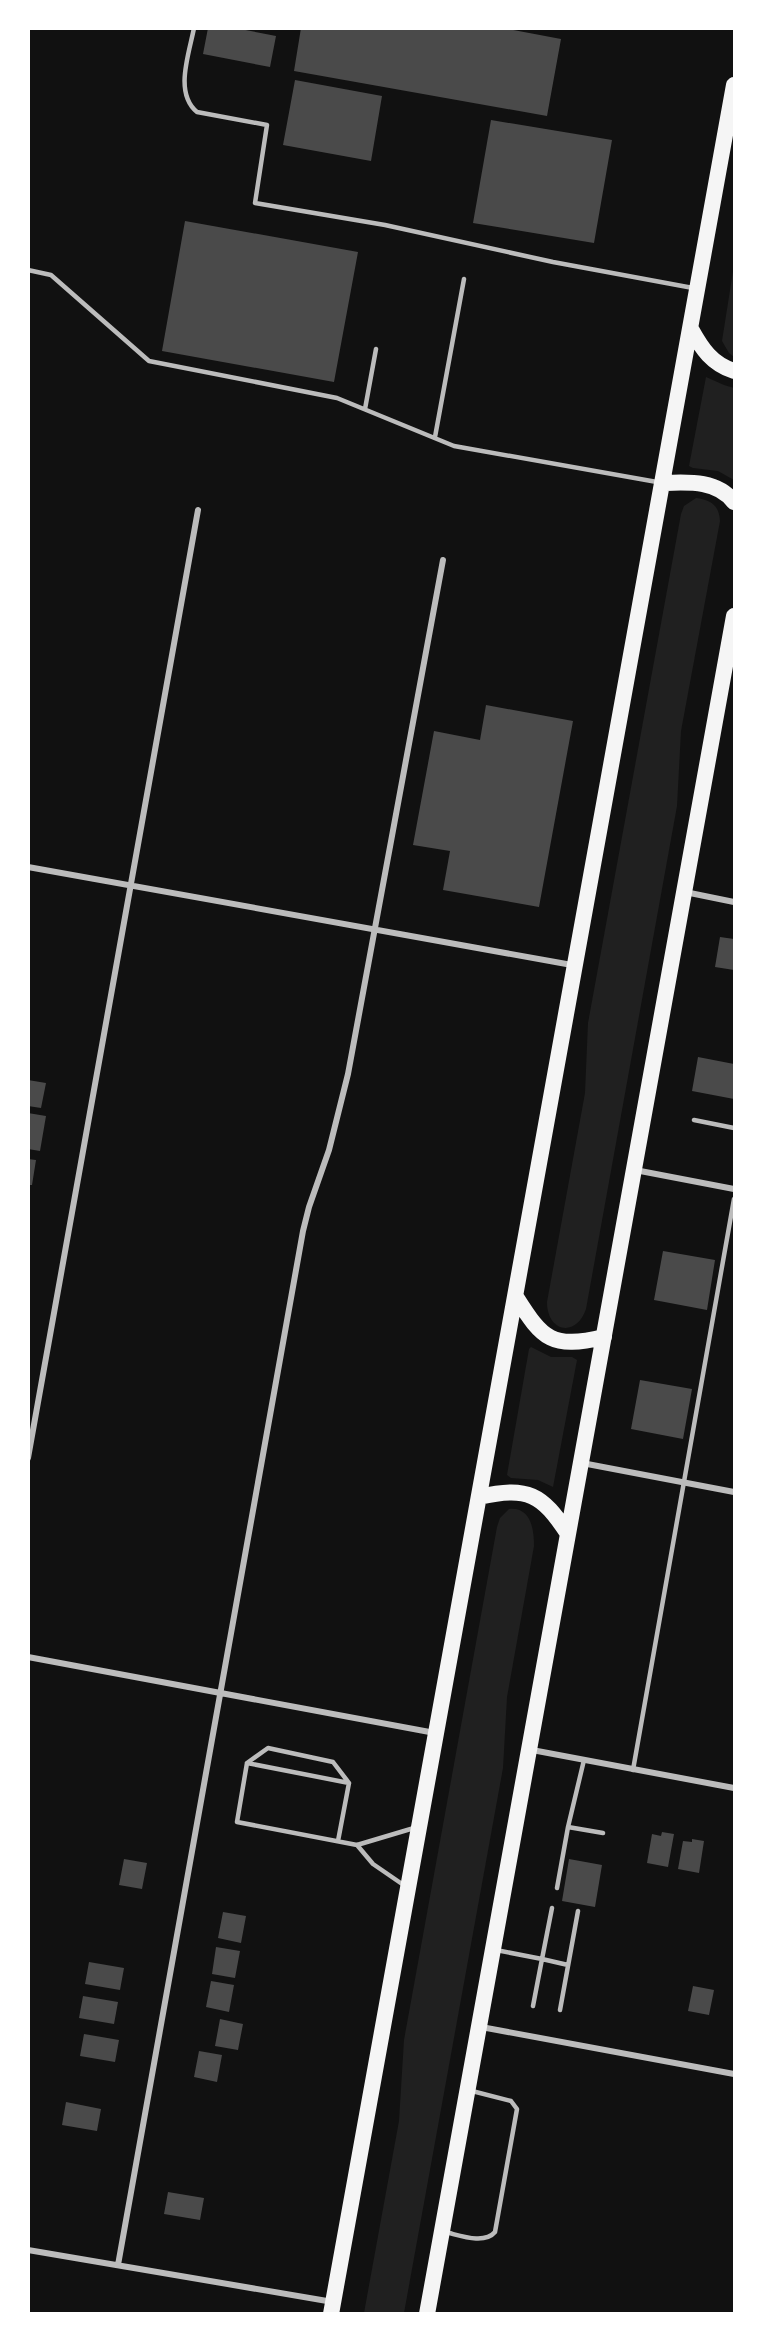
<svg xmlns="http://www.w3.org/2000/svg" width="763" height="2342" font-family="Cabin,sans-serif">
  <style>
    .green { fill: #202020 }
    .building { fill: #4a4a4a }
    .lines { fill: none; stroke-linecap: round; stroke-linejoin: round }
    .service { stroke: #bcbcbc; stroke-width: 4.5 }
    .minor { stroke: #bcbcbc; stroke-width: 6 }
    .trunk { stroke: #f5f5f5; stroke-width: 16 }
  </style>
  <rect width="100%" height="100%" fill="#111"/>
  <path class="green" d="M 734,265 L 734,357 L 729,353 L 722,341 Z
    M 706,377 L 724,385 L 734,388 L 734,480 L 718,471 L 693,468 L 689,466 Z
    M 696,498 C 711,500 719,505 720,521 L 681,731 L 677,806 L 586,1309 C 576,1338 547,1332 547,1302 L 585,1093 L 588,1023 L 681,514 L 684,506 Z
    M 531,1347 L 551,1357 L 572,1357 L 577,1360 L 553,1487 L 538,1480 L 511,1478 L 507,1475 L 529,1349 Z
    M 509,1509 C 531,1507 534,1529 534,1546 L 507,1697 L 503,1768 L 404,2313 L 364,2313 L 399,2121 L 404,2040 L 497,1527 L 500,1518 Z"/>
  <path class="building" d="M 208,28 L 235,28 L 276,36 L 270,67 L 203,54 Z
    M 301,28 L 503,28 L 561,39 L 547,116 L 294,71 Z
    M 295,80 L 382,96 L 371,161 L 283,145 Z
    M 491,120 L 612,140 L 594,243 L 473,223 Z
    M 185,221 L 358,252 L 334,382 L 162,351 Z
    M 486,705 L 573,721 L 539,907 L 443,890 L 450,851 L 413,845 L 434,731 L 480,740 Z
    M 720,937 L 734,939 L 734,970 L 715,967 Z
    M 698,1057 L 734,1064 L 734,1099 L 692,1091 Z
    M 28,1080 L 46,1083 L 41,1108 L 28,1106 Z
    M 28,1113 L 46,1116 L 40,1151 L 28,1149 Z
    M 28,1159 L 36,1160 L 32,1185 L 28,1185 Z
    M 663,1251 L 715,1260 L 707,1310 L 654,1300 Z
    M 640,1380 L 692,1389 L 683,1439 L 631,1429 Z
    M 662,1832 L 674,1834 L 668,1867 L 647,1863 L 652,1834 L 661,1836 Z
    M 692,1839 L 704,1841 L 699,1873 L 678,1869 L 683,1841 L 692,1842 Z
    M 124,1859 L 147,1863 L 142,1889 L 119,1885 Z
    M 569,1859 L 602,1865 L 595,1907 L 562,1901 Z
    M 223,1912 L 246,1916 L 241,1943 L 218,1938 Z
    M 216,1947 L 240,1951 L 235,1978 L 212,1974 Z
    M 89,1962 L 124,1968 L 120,1990 L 85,1984 Z
    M 211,1981 L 234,1985 L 229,2012 L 206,2007 Z
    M 693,1986 L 714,1990 L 709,2015 L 688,2011 Z
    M 83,1996 L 118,2002 L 114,2024 L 79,2018 Z
    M 220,2019 L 243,2024 L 238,2050 L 215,2046 Z
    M 84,2034 L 119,2040 L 115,2062 L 80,2056 Z
    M 199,2051 L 222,2055 L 217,2082 L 194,2077 Z
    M 66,2102 L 101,2109 L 97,2131 L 62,2125 Z
    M 168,2192 L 204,2198 L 200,2220 L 164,2214 Z"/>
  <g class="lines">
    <path class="service" d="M 194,28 C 189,54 174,93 197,112 L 267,125 L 255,203 L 385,225 L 553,262 L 693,288
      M 28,270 L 51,275 L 149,361 L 337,398 L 454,446 L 657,482
      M 365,409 L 376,349
      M 435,437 L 464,279
      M 694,1120 L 734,1128
      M 247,1763 L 268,1748 L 333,1762 L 349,1783
      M 633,1770 L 734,1199
      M 568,1827 L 584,1760
      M 338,1841 L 349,1783 L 247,1763 L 237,1822 L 357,1845 L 414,1828
      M 357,1845 L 373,1864 L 405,1886
      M 557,1888 L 568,1827 L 603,1833
      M 552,1908 L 542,1959 L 568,1965
      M 496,1950 L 542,1959 L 533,2006
      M 560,2010 L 578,1911
      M 445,2232 C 459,2235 484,2245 495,2232 L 517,2109 L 511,2101 L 472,2091"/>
    <path class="minor" d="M 28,867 L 572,965
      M 685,892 L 734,902
      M 635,1170 L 734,1189
      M 28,1458 L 198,510
      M 582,1463 L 734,1492
      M 28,1657 L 435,1733
      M 532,1750 L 734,1788
      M 481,2027 L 734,2074
      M 28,2250 L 333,2302
      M 118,2265 L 303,1231 L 309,1207 L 329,1150 L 348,1074 L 443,560"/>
    <path class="trunk" d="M 691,329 C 702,349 712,364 734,371
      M 663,483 C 689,482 717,480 734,502
      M 516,1297 C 543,1340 552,1349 604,1337
      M 479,1497 C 528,1486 542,1494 568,1534
      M 331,2314 L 734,85
      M 427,2314 L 734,616"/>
  </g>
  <rect width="763" height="2342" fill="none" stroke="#ffffff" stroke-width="60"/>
</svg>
